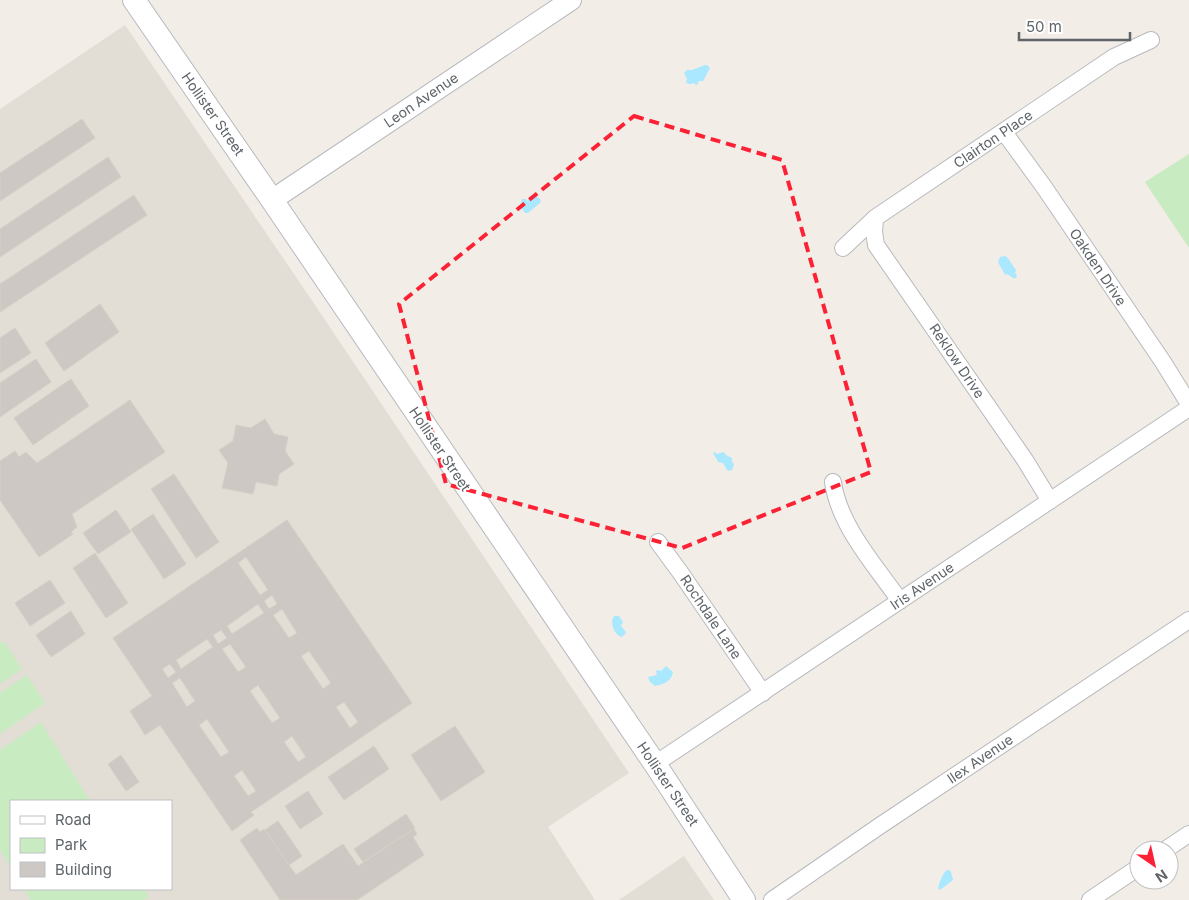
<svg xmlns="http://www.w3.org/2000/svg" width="1189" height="900" font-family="Inter,sans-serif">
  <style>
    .education { fill: #e2ddd5; fill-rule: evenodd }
    .green { fill: #c8ebc1 }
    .water { fill: #a9e8ff }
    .building { fill: #cdc8c3; stroke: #d7cec4; fill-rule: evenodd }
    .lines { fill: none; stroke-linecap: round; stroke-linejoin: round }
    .minor-casing { stroke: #b7babe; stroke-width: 18 }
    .tertiary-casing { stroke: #b7babe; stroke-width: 22 }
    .secondary-casing { stroke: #b5bbbf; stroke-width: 24 }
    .minor { stroke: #fff; stroke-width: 16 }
    .tertiary { stroke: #fff; stroke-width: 20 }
    .secondary { stroke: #fff; stroke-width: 22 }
    .marked { fill: none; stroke: #fc2236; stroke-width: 4; stroke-dasharray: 10 6; stroke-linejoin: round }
    .labels { text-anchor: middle; stroke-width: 4; stroke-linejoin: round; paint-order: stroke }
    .street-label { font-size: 14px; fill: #5e6468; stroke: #fff }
  </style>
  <rect width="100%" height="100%" fill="#f2ede6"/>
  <path class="education" d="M 125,25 L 317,308 L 629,773 L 548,827 L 595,900 L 0,900 L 0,109 ZM 11,801 L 171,801 L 171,889 L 11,889 Z
    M 684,856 L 714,900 L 619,900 Z"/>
  <path class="green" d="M 1189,154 L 1189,248 L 1145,182 Z
    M 4,641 L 22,669 L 0,684 L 0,643 Z
    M 27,675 L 45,703 L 0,734 L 0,693 Z
    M 41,722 L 90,801 L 11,801 L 11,868 L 0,850 L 0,750 Z
    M 24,889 L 144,889 L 149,897 L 144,900 L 31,900 Z"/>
  <path class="water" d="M 705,65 L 707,65 L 710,68 L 703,81 L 699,81 L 697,85 L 696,85 L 694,83 L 691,84 L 688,84 L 686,82 L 687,79 L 684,73 L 687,70 L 692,70 Z
    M 535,195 L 540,199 L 541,202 L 528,213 L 525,213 L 520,206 L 522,199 L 526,199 L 527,201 Z
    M 1005,256 L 1007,257 L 1016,270 L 1015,273 L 1017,275 L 1016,278 L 1013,278 L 1007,274 L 1005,275 L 998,262 L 1000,257 Z
    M 715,452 L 717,454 L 724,452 L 726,455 L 732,458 L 732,461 L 734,465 L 732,470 L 729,471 L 727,470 L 723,463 L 718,462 C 717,458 714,456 713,453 Z
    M 614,616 L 619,616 L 623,622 L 621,626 L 626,632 L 625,634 L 622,637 C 615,635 612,628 612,620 Z
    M 666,666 L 673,672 C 671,682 664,684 655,686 L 650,682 L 648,677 L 657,675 L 656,671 L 658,670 L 661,671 Z
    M 947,870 L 949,870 L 951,872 L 953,880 L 940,890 L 938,888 C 939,884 943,872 947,870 Z"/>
  <path class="building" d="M 82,119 L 95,138 L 0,201 L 0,173 Z
    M 108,157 L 121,177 L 0,257 L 0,229 Z
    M 134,195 L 147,215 L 0,312 L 0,284 Z
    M 100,304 L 119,332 L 64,371 L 45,343 Z
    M 15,328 L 31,353 L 0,373 L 0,338 Z
    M 36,359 L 51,382 L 0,417 L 0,383 Z
    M 71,379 L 89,406 L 33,445 L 14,418 Z
    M 130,400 L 165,452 L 72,514 L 77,527 L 71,532 L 73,534 L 39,557 L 0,500 L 0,461 L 15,451 L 19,457 L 26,452 L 37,463 Z
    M 265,419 L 274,434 L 288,437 L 285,451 L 294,464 L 279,474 L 277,486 L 256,482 L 253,494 L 222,488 L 228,463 L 219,450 L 233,441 L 236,425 L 251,428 Z
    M 174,474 L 219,542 L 196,558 L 151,489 Z
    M 116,510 L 131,532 L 98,554 L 83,533 Z
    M 153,514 L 186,564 L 164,579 L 131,529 Z
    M 287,520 L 412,703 L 251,812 L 254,815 L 232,831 L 160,725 L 145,735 L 130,711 L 152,696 L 113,638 ZM 246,557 L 268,590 L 260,595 L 238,563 ZM 272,595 L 277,604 L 269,609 L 264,601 ZM 258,604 L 264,613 L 232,634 L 227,626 ZM 282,609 L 297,633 L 289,638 L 273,615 ZM 221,630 L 227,638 L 218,644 L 213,635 ZM 207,639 L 213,647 L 181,669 L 176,660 ZM 230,644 L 246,667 L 238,672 L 222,649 ZM 309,651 L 331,683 L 323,689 L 301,656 ZM 170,664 L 176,672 L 168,678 L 162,669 ZM 180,678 L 195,701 L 187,707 L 172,683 ZM 258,685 L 280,718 L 272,723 L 250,691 ZM 344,702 L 358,722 L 350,728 L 336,707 ZM 207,719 L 229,752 L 221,757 L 199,725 ZM 292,736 L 306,757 L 298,762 L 284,742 ZM 242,770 L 256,791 L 248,796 L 234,776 Z
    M 95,553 L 128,603 L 106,618 L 73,568 Z
    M 50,580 L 65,603 L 30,626 L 15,603 Z
    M 71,611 L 85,634 L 51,657 L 36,635 Z
    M 455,726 L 485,772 L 441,801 L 411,755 Z
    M 374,746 L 389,769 L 344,800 L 328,777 Z
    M 121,755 L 139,782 L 126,791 L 108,764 Z
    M 308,791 L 323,814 L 300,829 L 285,806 Z
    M 406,814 L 415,828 L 363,862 L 354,849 Z
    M 278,821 L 302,856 L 289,865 L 265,830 Z
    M 257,828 L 260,832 L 264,829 L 296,875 L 343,844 L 358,866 L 414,829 L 417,834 L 413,837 L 424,855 L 357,900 L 280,900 L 240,840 Z"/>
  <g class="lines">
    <g class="minor-casing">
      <path id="minor" d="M 1004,132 L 1044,187 L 1163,362 L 1189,404
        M 875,218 L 874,232 L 876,245 L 1025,460 L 1050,501
        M 843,248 L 875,218 L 1114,57 L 1151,40
        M 833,482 C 839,526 876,566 900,601
        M 658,542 L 680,572 L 763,693
        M 655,764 L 1189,408
        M 1165,850 L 1189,834
        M 772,900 L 881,825 L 1189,620
        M 1090,900 L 1139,867"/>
    </g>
    <g class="tertiary-casing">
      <path id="tertiary" d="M 272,200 L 571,0"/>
    </g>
    <g class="secondary-casing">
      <path id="secondary" d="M 134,0 L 272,200 L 655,764 L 744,900"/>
    </g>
    <use href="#minor" class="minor"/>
    <use href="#tertiary" class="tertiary"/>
    <use href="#secondary" class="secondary"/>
  </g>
  <path class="marked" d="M 634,116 L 782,160 L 871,472 L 682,548 L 446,484 L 399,304 Z"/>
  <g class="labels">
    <g class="street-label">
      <text transform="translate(421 100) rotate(-34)" y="5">Leon Avenue</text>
      <text transform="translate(213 114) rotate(55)" y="5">Hollister Street</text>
      <text transform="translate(993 139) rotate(-34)" y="5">Clairton Place</text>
      <text transform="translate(1098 267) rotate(56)" y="5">Oakden Drive</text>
      <text transform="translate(957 361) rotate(56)" y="5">Reklow Drive</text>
      <text transform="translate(440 449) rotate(56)" y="5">Hollister Street</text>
      <text transform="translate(922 586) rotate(-34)" y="5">Iris Avenue</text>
      <text transform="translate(711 617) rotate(56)" y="5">Rochdale Lane</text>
      <text transform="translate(980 759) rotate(-34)" y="5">Ilex Avenue</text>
      <text transform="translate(668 784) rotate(56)" y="5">Hollister Street</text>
    </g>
  </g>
  <rect x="10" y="800" width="162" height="90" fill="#ffffff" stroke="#bfc1c3"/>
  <rect x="20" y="816" width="25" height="8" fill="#ffffff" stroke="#bfc1c3"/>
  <text x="55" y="825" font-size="15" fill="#5e6468">Road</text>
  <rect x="20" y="838" width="25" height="15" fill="#c8ebc1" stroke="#bfc1c3"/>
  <text x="55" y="850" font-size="15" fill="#5e6468">Park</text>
  <rect x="20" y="862" width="25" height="15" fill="#cdc8c3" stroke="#bfc1c3"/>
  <text x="55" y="875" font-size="15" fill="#5e6468">Building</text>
  <g transform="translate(1154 865) rotate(146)"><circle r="24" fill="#ffffff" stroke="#bfc1c3"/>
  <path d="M0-4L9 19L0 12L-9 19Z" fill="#fc2236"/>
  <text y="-8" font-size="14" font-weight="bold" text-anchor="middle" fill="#5e6468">N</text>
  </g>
  <path d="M1019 32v8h111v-8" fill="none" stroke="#5e6468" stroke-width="2.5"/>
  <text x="1026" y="32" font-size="15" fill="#5e6468" stroke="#ffffff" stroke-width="4" paint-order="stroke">50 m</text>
</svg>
